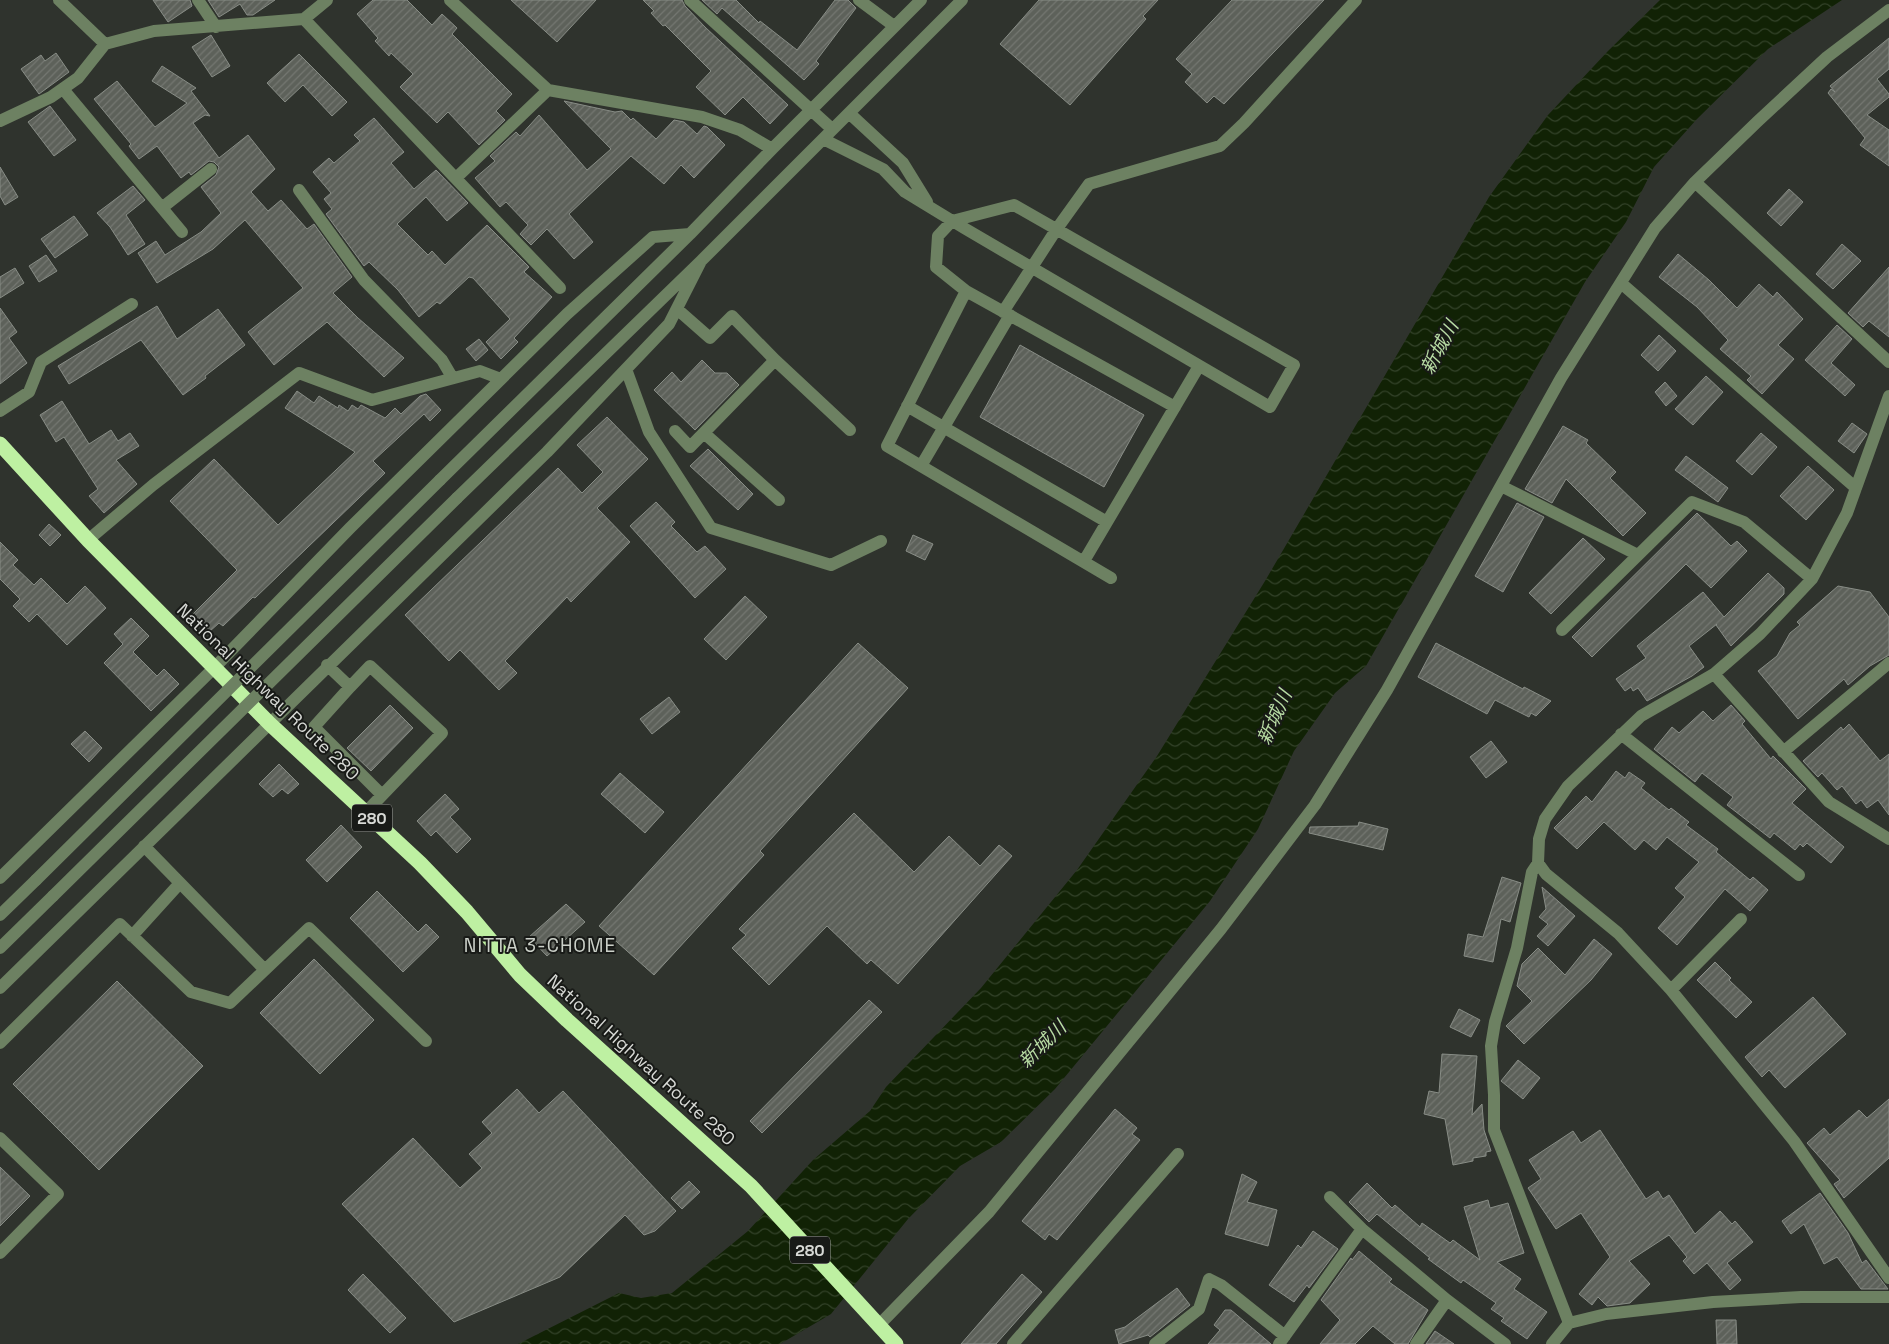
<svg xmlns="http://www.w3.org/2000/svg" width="1889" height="1344" font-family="'Space Grotesk','Noto Sans JP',sans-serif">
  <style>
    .water { fill: url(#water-waves) }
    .building { fill: url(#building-hatch); stroke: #888d86 }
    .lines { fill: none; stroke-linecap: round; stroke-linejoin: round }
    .minor { stroke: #6d8162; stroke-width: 12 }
    .highway { stroke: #bef0a2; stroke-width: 15 }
    .minor-bridge { stroke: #6d8162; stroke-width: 12 }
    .labels { text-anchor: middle; stroke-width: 4; stroke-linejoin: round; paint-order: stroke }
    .shield { fill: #181a17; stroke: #9ea09c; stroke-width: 1 }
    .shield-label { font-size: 16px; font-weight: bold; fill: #d7d9d5 }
    .street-label { font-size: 18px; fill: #d7d9d5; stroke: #181a17 }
    .water-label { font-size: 19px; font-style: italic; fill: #b7dba3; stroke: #181a17 }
    .neighbourhood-label { font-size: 19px; letter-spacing: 1px; fill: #cbd0c8; stroke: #181a17 }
  </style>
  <defs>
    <pattern id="water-waves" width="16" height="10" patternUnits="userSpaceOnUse" patternTransform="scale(1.25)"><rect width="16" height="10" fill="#112205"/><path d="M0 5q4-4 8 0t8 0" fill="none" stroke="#334229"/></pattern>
    <pattern id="building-hatch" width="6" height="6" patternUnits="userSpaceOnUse" patternTransform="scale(1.25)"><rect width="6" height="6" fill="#5d615a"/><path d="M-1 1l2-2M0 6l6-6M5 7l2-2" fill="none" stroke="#747771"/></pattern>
  </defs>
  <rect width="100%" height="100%" fill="#2f332d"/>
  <path class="water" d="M 1660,0 L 1842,0 L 1768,49 L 1697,119 L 1654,167 L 1626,222 L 1585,282 L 1366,666 L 1335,693 L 1294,751 L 1258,829 L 1210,901 L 1055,1089 L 1001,1142 L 960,1166 L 908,1219 L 831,1314 L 780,1344 L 518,1344 L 619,1293 L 641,1298 L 672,1293 L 748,1231 L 813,1160 L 870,1111 L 886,1087 L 981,988 L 1077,870 L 1157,756 L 1265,581 L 1489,197 L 1548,115 L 1608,51 Z"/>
  <path class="building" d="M 153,0 L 190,0 L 192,6 L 168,22 Z
    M 208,0 L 275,0 L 253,15 L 247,15 L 240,4 L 219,17 Z
    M 373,0 L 407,0 L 432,25 L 442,14 L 457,28 L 452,34 L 512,94 L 496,111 L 505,120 L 479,145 L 448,112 L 437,123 L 400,87 L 413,74 L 391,53 L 389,56 L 375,41 L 378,38 L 357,14 Z
    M 511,0 L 596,0 L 557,42 Z
    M 643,0 L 682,0 L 685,6 L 705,27 L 788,105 L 770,124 L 743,97 L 725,115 L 696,87 L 711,71 L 665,25 L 663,26 L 651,13 L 654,11 Z
    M 702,0 L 736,0 L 759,23 L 760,21 L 797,50 L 835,0 L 848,0 L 856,8 L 816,61 L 819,64 L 804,80 L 722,8 L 717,14 Z
    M 1039,0 L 1158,0 L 1143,16 L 1146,19 L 1070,105 L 1000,44 Z
    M 1232,0 L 1324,0 L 1224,104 L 1214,96 L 1207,103 L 1185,82 L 1192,74 L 1176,59 Z
    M 211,35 L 230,66 L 212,77 L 192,47 Z
    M 1889,38 L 1889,69 L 1877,79 L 1889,94 L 1889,97 L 1867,115 L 1889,130 L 1889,166 L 1860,145 L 1865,138 L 1828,93 L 1831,89 L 1835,92 L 1830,86 Z
    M 56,53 L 69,72 L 39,94 L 21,69 L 41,55 L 45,61 Z
    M 299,54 L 347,102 L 332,116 L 303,85 L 285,102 L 267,83 Z
    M 162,66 L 196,88 L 191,91 L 210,116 L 205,115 L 193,123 L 219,158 L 248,135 L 275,169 L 251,192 L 268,211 L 281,200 L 307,229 L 314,224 L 352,277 L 333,293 L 358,318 L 404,358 L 384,377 L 327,322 L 274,365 L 248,332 L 303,288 L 245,220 L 213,249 L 157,283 L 138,253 L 156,241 L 165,255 L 201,232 L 221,213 L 201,187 L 216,175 L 219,167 L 214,162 L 209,161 L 191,175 L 189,172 L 181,178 L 157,146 L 139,159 L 129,146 L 131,144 L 94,99 L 117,81 L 155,127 L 187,103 L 152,81 Z
    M 564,101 L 615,112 L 622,111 L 631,120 L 633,118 L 656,139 L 674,120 L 684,122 L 697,134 L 704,126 L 707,127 L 725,145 L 694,178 L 681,165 L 664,184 L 631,156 L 569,214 L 593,242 L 574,259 L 547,229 L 531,245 L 520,234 L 528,225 L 506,202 L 500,207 L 475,178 L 495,161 L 490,156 L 516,132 L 520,136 L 539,115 L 587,170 L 611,149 Z
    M 50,106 L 76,140 L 54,156 L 28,122 Z
    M 374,118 L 404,152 L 391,163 L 414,189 L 436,170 L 468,203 L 447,221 L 426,197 L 397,224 L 428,255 L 432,251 L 445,265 L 487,225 L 529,267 L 524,272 L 552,297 L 514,338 L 518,342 L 501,359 L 486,342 L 510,319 L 473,278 L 469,277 L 440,304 L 437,302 L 419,317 L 398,290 L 369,262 L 364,266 L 326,214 L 332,209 L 324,199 L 331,193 L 313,172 L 329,158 L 334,163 L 360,141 L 354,135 Z
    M 0,167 L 18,197 L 5,205 L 0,196 Z
    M 133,186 L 145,200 L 126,215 L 145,244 L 128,255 L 110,227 L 97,213 Z
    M 1789,189 L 1803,202 L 1781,226 L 1767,213 Z
    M 74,216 L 88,235 L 55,258 L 41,239 Z
    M 1842,244 L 1861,261 L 1833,289 L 1816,274 Z
    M 1678,254 L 1709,280 L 1737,308 L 1759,284 L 1773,297 L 1777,292 L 1803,319 L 1778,345 L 1794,359 L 1762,394 L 1747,380 L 1751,376 L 1720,349 L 1728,340 L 1697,307 L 1659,277 Z
    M 46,255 L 57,271 L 39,282 L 29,266 Z
    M 1889,267 L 1889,337 L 1869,321 L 1863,327 L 1848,313 Z
    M 15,268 L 24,283 L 0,298 L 0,277 Z
    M 157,306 L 177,339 L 218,309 L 245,345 L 205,376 L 206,378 L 183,395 L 141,340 L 69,384 L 58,366 Z
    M 0,308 L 17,332 L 9,338 L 27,363 L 0,384 Z
    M 1837,325 L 1852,339 L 1831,363 L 1855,385 L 1845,396 L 1805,360 Z
    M 1659,335 L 1676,351 L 1658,371 L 1641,355 Z
    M 479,339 L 488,350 L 476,361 L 466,349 Z
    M 1020,345 L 1144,415 L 1104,487 L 980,417 Z
    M 702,360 L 715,373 L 727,373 L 739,385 L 695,430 L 654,390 L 672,372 L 681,382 Z
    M 1706,376 L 1723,392 L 1693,425 L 1675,409 Z
    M 1665,382 L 1677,396 L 1666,406 L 1655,392 Z
    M 297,391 L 314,403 L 319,396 L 338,408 L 339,405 L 348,411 L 352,405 L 358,409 L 361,405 L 385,418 L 395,408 L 401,414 L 420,396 L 426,394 L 441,410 L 430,421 L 424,414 L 373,461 L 385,473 L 255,598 L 253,597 L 223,626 L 219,623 L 209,632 L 192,615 L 237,570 L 170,501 L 214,459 L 278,525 L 355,452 L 285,408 Z
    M 62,401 L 89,444 L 111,430 L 118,441 L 130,433 L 139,446 L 116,460 L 137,484 L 104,513 L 89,496 L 98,489 L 64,437 L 56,442 L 40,415 Z
    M 607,417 L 648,459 L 597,508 L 630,542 L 571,602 L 567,597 L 505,661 L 517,673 L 499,690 L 460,650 L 449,661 L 405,615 L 558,468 L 582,493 L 603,472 L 577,445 Z
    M 1852,423 L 1867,434 L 1854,453 L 1838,441 Z
    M 1563,426 L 1588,440 L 1586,443 L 1616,472 L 1610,478 L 1646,513 L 1623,536 L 1566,479 L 1552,503 L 1525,489 Z
    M 1761,433 L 1777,447 L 1752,475 L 1736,461 Z
    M 708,449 L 753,494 L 738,510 L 690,466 Z
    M 1686,456 L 1728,488 L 1718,502 L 1675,470 Z
    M 1808,466 L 1834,490 L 1806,520 L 1780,496 Z
    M 656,502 L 675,522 L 671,526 L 697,552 L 705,546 L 726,569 L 695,598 L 630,526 Z
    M 1517,503 L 1544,517 L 1503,592 L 1475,576 Z
    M 1697,513 L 1731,546 L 1737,541 L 1747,551 L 1711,588 L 1686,564 L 1592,657 L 1572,637 Z
    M 49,524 L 61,535 L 50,546 L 39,535 Z
    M 913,535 L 933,544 L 925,560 L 906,551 Z
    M 1583,538 L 1605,559 L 1551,614 L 1529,593 Z
    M 0,542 L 18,560 L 13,565 L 34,585 L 41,578 L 67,604 L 85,586 L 106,608 L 67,645 L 37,614 L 29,622 L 13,606 L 20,599 L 0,579 Z
    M 1768,573 L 1784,588 L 1784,594 L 1731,646 L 1716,625 L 1717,624 L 1689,646 L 1704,667 L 1692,676 L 1647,701 L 1638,688 L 1633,691 L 1631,687 L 1625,691 L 1616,679 L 1646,658 L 1637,646 L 1703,592 L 1724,617 Z
    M 1838,586 L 1870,592 L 1889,617 L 1889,655 L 1870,666 L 1848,685 L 1844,679 L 1798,719 L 1758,671 L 1777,656 L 1790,633 L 1800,625 L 1797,622 Z
    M 745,596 L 767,617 L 726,660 L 704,639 Z
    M 131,618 L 149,636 L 133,652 L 157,676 L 164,669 L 179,684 L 151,711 L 104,663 L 123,644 L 114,634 Z
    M 858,643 L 908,688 L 760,851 L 764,855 L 654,975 L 599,926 Z
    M 1436,643 L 1523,689 L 1524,687 L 1551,701 L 1536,716 L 1531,713 L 1529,717 L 1495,700 L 1487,714 L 1418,677 Z
    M 669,697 L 680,712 L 652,734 L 640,719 Z
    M 390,705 L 413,728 L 371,771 L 347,748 Z
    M 1731,705 L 1745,721 L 1742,724 L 1771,759 L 1773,756 L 1806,789 L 1792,803 L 1844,847 L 1831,863 L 1807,843 L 1803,847 L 1800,844 L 1795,850 L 1774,833 L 1770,838 L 1727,805 L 1733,797 L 1702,773 L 1695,782 L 1654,749 L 1672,727 L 1679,733 L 1703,711 L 1713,721 Z
    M 1849,724 L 1880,761 L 1889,754 L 1889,815 L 1878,800 L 1867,808 L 1861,800 L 1856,804 L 1842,786 L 1837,790 L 1822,773 L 1818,777 L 1803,761 L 1841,727 L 1843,730 Z
    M 85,731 L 102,748 L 89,762 L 71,744 Z
    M 1491,741 L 1507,762 L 1486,778 L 1470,757 Z
    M 279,764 L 299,784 L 288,794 L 282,789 L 273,797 L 259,784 Z
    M 1616,771 L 1625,778 L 1629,772 L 1645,783 L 1641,788 L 1669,810 L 1671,808 L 1689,822 L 1686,825 L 1718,849 L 1716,852 L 1750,880 L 1753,877 L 1768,890 L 1750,911 L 1725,889 L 1677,945 L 1658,928 L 1685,897 L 1675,888 L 1699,862 L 1667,837 L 1656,850 L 1644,840 L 1635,850 L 1604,822 L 1577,849 L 1554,828 L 1586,796 L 1592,802 Z
    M 620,773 L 664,812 L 645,833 L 601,794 Z
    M 445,794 L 459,809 L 450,817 L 471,839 L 457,853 L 436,831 L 431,836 L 417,821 Z
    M 854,813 L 914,872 L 949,836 L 980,866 L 999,845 L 1012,856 L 898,984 L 871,960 L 867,964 L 827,926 L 769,985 L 732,948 L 746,935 L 739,929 Z
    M 1359,822 L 1388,829 L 1383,850 L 1309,833 L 1310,827 L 1358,826 Z
    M 341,825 L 362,847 L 327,882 L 306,860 Z
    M 1502,877 L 1521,883 L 1510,922 L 1501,919 L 1493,962 L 1464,956 L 1468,934 L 1483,937 Z
    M 1542,887 L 1575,916 L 1548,946 L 1537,936 L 1548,924 L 1539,917 L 1546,909 Z
    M 377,891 L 418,932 L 426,924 L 439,937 L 403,972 L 350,918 Z
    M 566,904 L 585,922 L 547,956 L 529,937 Z
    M 1594,939 L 1612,954 L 1591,980 L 1524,1044 L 1506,1026 L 1532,1001 L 1517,986 L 1522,964 L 1538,948 L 1565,975 Z
    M 314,959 L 374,1020 L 320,1074 L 260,1013 Z
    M 1715,962 L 1731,978 L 1729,980 L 1752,1002 L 1736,1018 L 1697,980 Z
    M 117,981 L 203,1066 L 99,1170 L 13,1084 Z
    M 1813,997 L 1846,1034 L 1785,1088 L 1769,1070 L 1762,1077 L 1745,1057 Z
    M 869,1000 L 882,1012 L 762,1133 L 750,1121 Z
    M 1459,1009 L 1480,1020 L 1471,1037 L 1450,1027 Z
    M 1442,1054 L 1477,1056 L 1472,1115 L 1482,1104 L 1484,1130 L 1491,1151 L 1486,1152 L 1486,1156 L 1473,1158 L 1473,1161 L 1453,1165 L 1445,1119 L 1424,1114 L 1429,1091 L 1439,1093 Z
    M 1518,1060 L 1540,1078 L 1523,1099 L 1501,1081 Z
    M 517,1089 L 539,1113 L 563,1091 L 676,1211 L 655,1231 L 644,1235 L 625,1215 L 560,1277 L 454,1322 L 342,1204 L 413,1138 L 460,1188 L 482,1168 L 469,1154 L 492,1133 L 482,1122 Z
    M 1889,1099 L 1889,1158 L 1844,1198 L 1834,1184 L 1840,1180 L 1807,1143 L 1824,1128 L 1830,1135 L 1859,1110 L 1867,1118 Z
    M 1115,1109 L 1137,1128 L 1132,1134 L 1140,1140 L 1057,1240 L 1049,1234 L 1045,1240 L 1022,1221 Z
    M 1600,1130 L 1646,1199 L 1658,1191 L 1663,1199 L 1669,1195 L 1695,1234 L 1720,1211 L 1732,1224 L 1735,1221 L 1753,1242 L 1727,1263 L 1741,1280 L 1730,1290 L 1707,1263 L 1694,1274 L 1683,1261 L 1687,1257 L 1669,1235 L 1629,1261 L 1650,1284 L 1630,1303 L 1607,1306 L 1598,1297 L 1592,1305 L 1579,1294 L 1610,1257 L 1581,1213 L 1556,1229 L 1528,1188 L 1541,1179 L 1529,1160 L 1573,1131 L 1581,1143 Z
    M 0,1167 L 30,1196 L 0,1226 Z
    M 1242,1174 L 1257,1182 L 1247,1202 L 1277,1210 L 1268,1246 L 1225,1234 Z
    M 689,1181 L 700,1192 L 682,1209 L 671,1198 Z
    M 1367,1183 L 1392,1208 L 1395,1205 L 1420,1227 L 1422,1223 L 1450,1243 L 1453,1240 L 1480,1260 L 1464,1207 L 1488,1200 L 1490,1208 L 1508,1203 L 1524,1253 L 1497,1262 L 1521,1279 L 1514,1289 L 1547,1312 L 1527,1339 L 1501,1321 L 1504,1318 L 1491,1309 L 1496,1303 L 1463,1280 L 1461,1283 L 1428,1259 L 1430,1258 L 1377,1214 L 1369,1222 L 1349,1202 Z
    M 1820,1193 L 1848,1233 L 1862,1263 L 1866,1260 L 1888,1289 L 1861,1289 L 1837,1257 L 1824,1264 L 1804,1224 L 1791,1234 L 1782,1221 Z
    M 1313,1231 L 1338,1249 L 1309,1288 L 1307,1285 L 1294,1302 L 1269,1285 L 1298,1245 L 1301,1248 Z
    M 1359,1251 L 1392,1279 L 1389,1282 L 1428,1310 L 1408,1344 L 1395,1344 L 1373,1326 L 1355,1344 L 1320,1344 L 1340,1320 L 1321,1300 L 1351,1258 L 1352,1260 Z
    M 363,1274 L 406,1318 L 390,1333 L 348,1290 Z
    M 1022,1274 L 1042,1292 L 996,1344 L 961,1344 Z
    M 1177,1288 L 1190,1305 L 1150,1337 L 1148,1335 L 1119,1344 L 1115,1330 L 1125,1327 Z
    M 1225,1310 L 1231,1310 L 1271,1344 L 1208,1344 L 1220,1330 L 1214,1325 Z
    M 1716,1320 L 1736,1320 L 1737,1344 L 1717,1344 Z
    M 1435,1331 L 1454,1344 L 1426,1344 Z"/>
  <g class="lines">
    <path class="minor" d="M 59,0 L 105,44
      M 198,0 L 216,27
      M 450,0 L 548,90 L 702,117 L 740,130 L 772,149
      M 690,0 L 832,129
      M 859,0 L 894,26
      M 304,19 L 560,288
      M 63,89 L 182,232
      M 849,113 L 903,163 L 927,202
      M 0,121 L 51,97 L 78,78 L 105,44 L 154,31 L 304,19 L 327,0
      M 823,139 L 883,169 L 905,192 L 964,228 L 1270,407 L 1294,365 L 1014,205 L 952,221 L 938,236 L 936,267 L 966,291 L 1175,407
      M 456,178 L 548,90
      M 1695,182 L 1889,362
      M 299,190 L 364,280 L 442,360 L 452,377
      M 163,207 L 211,169
      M 1621,283 L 1856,488
      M 966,291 L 887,446 L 1111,578
      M 1003,312 L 1056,230 L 1089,184 L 1220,146 L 1244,123 L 1356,0
      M 775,360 L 850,430
      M 626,369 L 649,432 L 711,528 L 831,565 L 881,541
      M 907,406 L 1107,522
      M 0,411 L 29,392 L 41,362 L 132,304
      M 675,431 L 690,447 L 775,360 L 732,316 L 710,338 L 677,309
      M 704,433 L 779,500
      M 921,466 L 1010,315
      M 440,480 L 690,234 L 772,149 L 921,0
      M 1501,486 L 1638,555
      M 457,498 L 701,261 L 962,0
      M 88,540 L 153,485 L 299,373 L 372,400 L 480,371 L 501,379
      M 1084,561 L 1199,366
      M 1562,630 L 1692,502 L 1744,522 L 1812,579
      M 327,665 L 350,687 L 370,666 L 442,733 L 366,812
      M 1714,674 L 1829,802 L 1889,839
      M 350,687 L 314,727 L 382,795
      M 1621,734 L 1799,875
      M 1783,752 L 1889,663
      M 144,846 L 265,970
      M 1538,863 L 1546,874 L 1618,933 L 1671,990 L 1794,1141 L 1889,1278
      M 0,878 L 215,667 L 350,528 L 567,314 L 653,237 L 690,234
      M 0,915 L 36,880
      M 132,936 L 180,883
      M 0,948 L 53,896
      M 0,988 L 547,452 L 669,324 L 701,261
      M 1671,990 L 1741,919
      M 0,1043 L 120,924 L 191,992 L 230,1003 L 309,928 L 426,1041
      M 0,1138 L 58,1194 L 0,1253
      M 1330,1197 L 1362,1229 L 1447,1300
      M 1569,1323 L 1494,1130 L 1494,1095 L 1491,1046 L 1495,1022 L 1517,948 L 1532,872 L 1538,863 L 1539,839 L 1545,819 L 1568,786 L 1641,716 L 1714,674 L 1760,634 L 1812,579 L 1847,513 L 1889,396
      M 879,1325 L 989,1212 L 1221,929 L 1315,805 L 1387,690 L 1561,378 L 1655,228 L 1695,182 L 1757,122 L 1827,57 L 1889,10
      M 1013,1344 L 1178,1154
      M 1155,1344 L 1199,1309 L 1209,1279 L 1221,1285 L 1285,1336
      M 1279,1344 L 1362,1229
      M 1416,1344 L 1447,1300 L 1505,1344
      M 1552,1344 L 1569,1323 L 1606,1314 L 1713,1302 L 1801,1297 L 1889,1297"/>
    <path class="highway" d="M 0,444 L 88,540 L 270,724 L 420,863 L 467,912 L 520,975 L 567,1020 L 751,1186 L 896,1344"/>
    <path class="minor-bridge" d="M 36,880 L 440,480
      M 53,896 L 457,498"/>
  </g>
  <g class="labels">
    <g class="shield">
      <rect x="352" y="804.5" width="40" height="27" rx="4"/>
      <rect x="790" y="1236.5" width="40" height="27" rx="4"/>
    </g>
    <g class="shield-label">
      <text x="372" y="824">280</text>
      <text x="810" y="1256">280</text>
    </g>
    <g class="street-label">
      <text transform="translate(268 692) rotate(44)" y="6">National Highway Route 280</text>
      <text transform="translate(641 1060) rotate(42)" y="6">National Highway Route 280</text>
    </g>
    <g class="water-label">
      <text transform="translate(1439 347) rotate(-62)" y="7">新城川</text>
      <text transform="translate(1274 717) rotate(-66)" y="7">新城川</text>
      <text transform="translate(1042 1044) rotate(-45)" y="7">新城川</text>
    </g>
    <g class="neighbourhood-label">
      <text x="540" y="952">NITTA 3-CHOME</text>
    </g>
  </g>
</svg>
